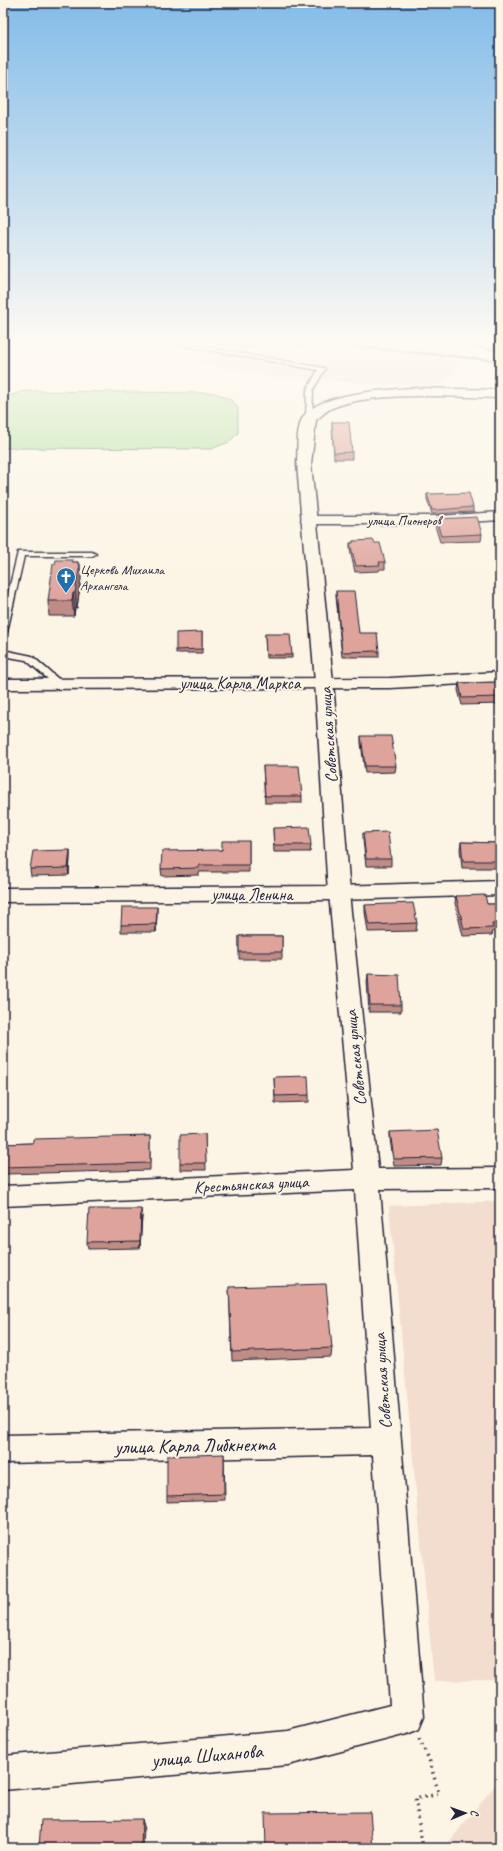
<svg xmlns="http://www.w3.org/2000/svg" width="503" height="1851" font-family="Caveat,sans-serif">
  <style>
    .built { fill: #f3ddcf }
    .green { fill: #b2e09f; stroke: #6a816d }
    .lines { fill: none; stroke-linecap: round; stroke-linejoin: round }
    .service-casing { stroke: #22223b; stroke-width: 3 }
    .minor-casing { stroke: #22223b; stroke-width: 3 }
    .tertiary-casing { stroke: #22223b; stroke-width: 3 }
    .secondary-casing { stroke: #22223b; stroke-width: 3 }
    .path { stroke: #22223b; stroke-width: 3.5; stroke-dasharray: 1.5 4.5; stroke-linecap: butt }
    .service { fill: #fcf5e5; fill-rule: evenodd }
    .minor { fill: #fcf5e5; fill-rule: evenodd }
    .tertiary { fill: #fcf5e5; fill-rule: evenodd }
    .secondary { fill: #fcf5e5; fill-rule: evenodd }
    .rail { stroke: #22223b; stroke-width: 2 }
    .wall { fill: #bf8d86; stroke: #22223b }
    .shaded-wall { fill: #9b736d; stroke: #22223b }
    .building { fill: #dea49c; stroke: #22223b }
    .labels { text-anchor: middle; stroke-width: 4; stroke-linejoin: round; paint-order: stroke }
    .far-street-label { font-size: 14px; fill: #22223b; stroke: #fcf5e5 }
    .far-poi-label { font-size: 14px; fill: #22223b; stroke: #fcf5e5; text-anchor: start }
    .street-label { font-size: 17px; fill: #22223b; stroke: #fcf5e5 }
    .near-street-label { font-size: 20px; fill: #22223b; stroke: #fcf5e5 }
  </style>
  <rect width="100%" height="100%" fill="#fcf5e5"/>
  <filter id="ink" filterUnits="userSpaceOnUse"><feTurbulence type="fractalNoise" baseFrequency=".025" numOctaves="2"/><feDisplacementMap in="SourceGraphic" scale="8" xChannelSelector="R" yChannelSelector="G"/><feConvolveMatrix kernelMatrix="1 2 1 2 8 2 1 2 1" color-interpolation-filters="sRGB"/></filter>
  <g filter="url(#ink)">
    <path class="built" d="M 93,341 L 366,341 L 426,351 L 424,356 L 464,361 L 443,385 L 369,384 L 290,377 L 280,379 Z
      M 500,1201 L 500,1680 L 434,1681 L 389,1206 Z
      M 500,1779 L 500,1848 L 444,1848 Z"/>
    <path class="green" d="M 24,391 L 215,393 L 230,399 L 238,408 L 238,433 L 229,442 L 211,449 L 7,448 L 3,447 L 3,398 Z"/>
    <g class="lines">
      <g class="service-casing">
        <path id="service" d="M 159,341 L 170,341 L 324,368 L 325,369 L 313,390 L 312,419 L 309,421 L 306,419 L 307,390 L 318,370 Z
          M 18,552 L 92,552 L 96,554 L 92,556 L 24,556 L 7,632 L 3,635 L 3,614 Z
          M 3,650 L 32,656 L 64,684 L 59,687 L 56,686 L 26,660 L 3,656 Z"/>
      </g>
      <g class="minor-casing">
        <path id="minor" d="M 500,512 L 500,520 L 438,524 L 308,524 L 303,523 L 301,520 L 303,517 L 308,516 L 438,516 Z
          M 500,672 L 500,682 L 390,688 L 3,689 L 3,679 L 390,678 Z
          M 339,886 L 346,888 L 349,893 L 378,1169 L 500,1168 L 500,1188 L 380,1189 L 424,1717 L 419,1729 L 407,1734 L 288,1765 L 3,1790 L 3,1756 L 288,1731 L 390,1705 L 373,1455 L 3,1463 L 3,1435 L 371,1428 L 355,1190 L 3,1206 L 3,1186 L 354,1170 L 329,893 L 332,888 Z"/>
      </g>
      <g class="tertiary-casing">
        <path id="tertiary" d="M 412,388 L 500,390 L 500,398 C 455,397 370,390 330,409 C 325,412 320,417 316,420 L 311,464 L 333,682 L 350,893 L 347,898 L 339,900 L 331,898 L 328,893 L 315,682 L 297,464 C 298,450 296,431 302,419 C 315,393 386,390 412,388 Z"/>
      </g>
      <g class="secondary-casing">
        <path id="secondary" d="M 500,881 L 500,895 L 339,900 L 3,902 L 3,888 L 339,886 Z"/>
      </g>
      <path class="path" d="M 419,1739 L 429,1759 L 439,1794 L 415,1799 L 423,1848"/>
      <use href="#service" class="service"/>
      <use href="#minor" class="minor"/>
      <use href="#tertiary" class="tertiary"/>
      <use href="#secondary" class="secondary"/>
      <path class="rail" d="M 269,341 L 309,346
        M 303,341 L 500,361
        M 443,341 L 500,351"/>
    </g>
    <path class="wall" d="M 208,341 L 260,341 L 251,348 Z
      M 332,422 L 352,452 L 352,459 L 334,459 L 332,428 Z
      M 427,494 L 473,507 L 473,512 L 432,514 L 427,499 Z
      M 436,519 L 482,534 L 481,541 L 440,542 L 435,526 Z
      M 353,541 L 374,543 L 385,562 L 385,569 L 380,569 L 379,571 L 355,572 L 350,550 L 350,543 L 353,543 Z
      M 73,562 L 78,562 L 81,578 L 77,608 L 75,608 L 74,616 L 49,616 L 48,601 Z
      M 336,591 L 359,633 L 379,651 L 379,657 L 342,657 L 336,596 Z
      M 202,632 L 202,653 L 176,653 L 176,650 Z
      M 265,634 L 292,655 L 292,658 L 266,658 Z
      M 500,682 L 500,704 L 462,705 L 458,690 L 459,683 Z
      M 361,736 L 396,766 L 395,772 L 365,773 L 361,743 Z
      M 263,766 L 302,796 L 302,803 L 265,803 Z
      M 273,828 L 311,845 L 310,852 L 274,852 Z
      M 363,833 L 391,859 L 391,866 L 366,866 L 363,840 Z
      M 249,841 L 249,872 L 199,872 L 199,875 L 162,876 L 161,869 Z
      M 461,842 L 500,843 L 500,868 L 462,868 L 460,849 Z
      M 70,850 L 70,857 L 69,875 L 31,876 L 30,869 Z
      M 456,896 L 487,904 L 500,904 L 500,931 L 493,931 L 492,935 L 463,936 L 455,903 Z
      M 365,905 L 417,923 L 416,931 L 368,932 L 365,912 Z
      M 157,914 L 156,932 L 121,932 L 121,925 Z
      M 239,936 L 282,936 L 282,959 L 239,959 Z
      M 368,974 L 401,1005 L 401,1012 L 369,1012 L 367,982 Z
      M 274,1077 L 309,1095 L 309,1102 L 275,1103 Z
      M 497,1129 L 500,1129 L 500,1158 L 496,1136 Z
      M 390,1132 L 442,1158 L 441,1165 L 394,1166 L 390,1139 Z
      M 205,1134 L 206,1170 L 180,1170 L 180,1163 Z
      M 150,1136 L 150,1170 L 6,1174 L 5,1178 L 3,1178 L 3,1144 L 33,1143 Z
      M 142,1216 L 140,1248 L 88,1249 L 87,1242 Z
      M 229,1287 L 332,1348 L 331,1357 L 232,1361 Z
      M 224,1454 L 225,1500 L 167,1502 L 167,1496 Z"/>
    <path class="shaded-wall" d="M 254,341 L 260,341 L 251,348 L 251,343 Z
      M 78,562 L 79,570 L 80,564 L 81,578 L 77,608 L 75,593 Z
      M 73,593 L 75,608 L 74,616 L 72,601 Z
      M 70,850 L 70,857 L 69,875 L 68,868 Z
      M 157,907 L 157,914 L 156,932 L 156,924 Z
      M 4,1167 L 6,1174 L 5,1178 L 4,1171 Z
      M 141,1209 L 142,1216 L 140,1248 L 140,1241 Z
      M 142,1819 L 144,1826 L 143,1848 L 141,1848 Z"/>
    <path class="building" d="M 239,341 L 254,341 L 251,343 Z
      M 332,422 L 349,422 L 352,452 L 334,453 Z
      M 469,493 L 473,507 L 438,510 L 432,510 L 427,494 Z
      M 477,517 L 482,534 L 441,536 L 436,519 Z
      M 374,540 L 374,543 L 380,543 L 385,562 L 379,562 L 380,565 L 356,566 L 350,543 L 353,543 L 353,541 Z
      M 56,560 L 73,560 L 72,562 L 78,562 L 78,564 L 80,564 L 75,593 L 73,593 L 72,601 L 48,601 L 53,564 L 55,564 Z
      M 336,591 L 354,591 L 359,633 L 377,633 L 379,651 L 342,652 Z
      M 202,632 L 202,649 L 176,650 L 176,633 Z
      M 265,634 L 290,634 L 292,655 L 266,655 Z
      M 500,682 L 500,697 L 462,698 L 459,683 Z
      M 361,736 L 391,736 L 396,766 L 365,766 Z
      M 263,766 L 299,766 L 302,796 L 265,796 Z
      M 309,827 L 311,845 L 274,845 L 273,828 Z
      M 388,832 L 391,859 L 366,859 L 363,833 Z
      M 222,841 L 249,841 L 249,865 L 199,865 L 199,868 L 161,869 L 162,851 L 222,850 Z
      M 461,842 L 500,843 L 500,861 L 463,861 Z
      M 70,850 L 68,868 L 30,869 L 33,851 Z
      M 485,895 L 487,904 L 500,904 L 500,924 L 492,924 L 493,928 L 464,929 L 456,896 Z
      M 413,903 L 417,923 L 369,925 L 365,905 Z
      M 122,907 L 157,907 L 156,924 L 121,925 Z
      M 239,936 L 282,936 L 282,952 L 239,952 Z
      M 368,974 L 399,975 L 401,1005 L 370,1005 Z
      M 308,1076 L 309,1095 L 275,1096 L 274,1077 Z
      M 497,1129 L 500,1129 L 500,1145 Z
      M 437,1130 L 442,1158 L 394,1159 L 390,1132 Z
      M 205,1134 L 206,1163 L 180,1163 L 180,1135 Z
      M 150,1136 L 150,1163 L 4,1167 L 4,1171 L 3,1171 L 3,1144 L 33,1143 L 33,1139 Z
      M 89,1209 L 141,1209 L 140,1241 L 87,1242 Z
      M 326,1284 L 332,1348 L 232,1352 L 229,1287 Z
      M 224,1454 L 224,1494 L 167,1496 L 167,1456 Z
      M 370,1812 L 373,1848 L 266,1848 L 265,1813 Z
      M 142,1819 L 141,1848 L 39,1848 L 41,1820 Z"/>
  </g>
  <linearGradient id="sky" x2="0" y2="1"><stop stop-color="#83bce9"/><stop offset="0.57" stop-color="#fefaf3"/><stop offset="1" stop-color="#fefaf3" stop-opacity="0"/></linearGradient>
  <rect width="503" height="600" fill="url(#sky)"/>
  <defs>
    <g id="church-pin" transform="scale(1)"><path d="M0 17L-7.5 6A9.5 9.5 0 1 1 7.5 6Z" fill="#1f6fb2" stroke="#fcf5e5"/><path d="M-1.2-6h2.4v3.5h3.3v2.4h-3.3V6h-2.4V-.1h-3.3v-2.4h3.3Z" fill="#fff"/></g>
  </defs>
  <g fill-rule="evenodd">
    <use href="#church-pin" x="66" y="577"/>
  </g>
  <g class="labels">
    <g class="far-street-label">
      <text x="404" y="525">улица Пионеров</text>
    </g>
    <g class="far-poi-label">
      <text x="80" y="574">Церковь Михаила<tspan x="80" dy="16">Архангела</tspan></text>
    </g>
    <g class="street-label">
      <text x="240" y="689">улица Карла Маркса</text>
      <text transform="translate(328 735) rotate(-94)" y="6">Советская улица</text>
      <text x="252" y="900">улица Ленина</text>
      <text transform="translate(355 1058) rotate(-96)" y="6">Советская улица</text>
      <text transform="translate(251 1184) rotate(-3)" y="6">Крестьянская улица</text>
      <text transform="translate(382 1381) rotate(-94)" y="6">Советская улица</text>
    </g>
    <g class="near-street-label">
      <text transform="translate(195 1445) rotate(-1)" y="7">улица Карла Либкнехта</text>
      <text transform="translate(207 1755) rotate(-5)" y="7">улица Шиханова</text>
    </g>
  </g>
  <rect width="503" height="1851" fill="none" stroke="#fcf5e5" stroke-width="16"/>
  <rect x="8" y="8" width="487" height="1835" fill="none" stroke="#22223b" stroke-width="1.5" filter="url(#ink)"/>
  <g transform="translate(465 1813) rotate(88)" stroke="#fcf5e5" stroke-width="3" paint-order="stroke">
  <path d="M0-3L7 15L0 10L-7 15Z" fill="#22223b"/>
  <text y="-6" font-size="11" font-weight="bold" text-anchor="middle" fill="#22223b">С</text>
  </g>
</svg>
